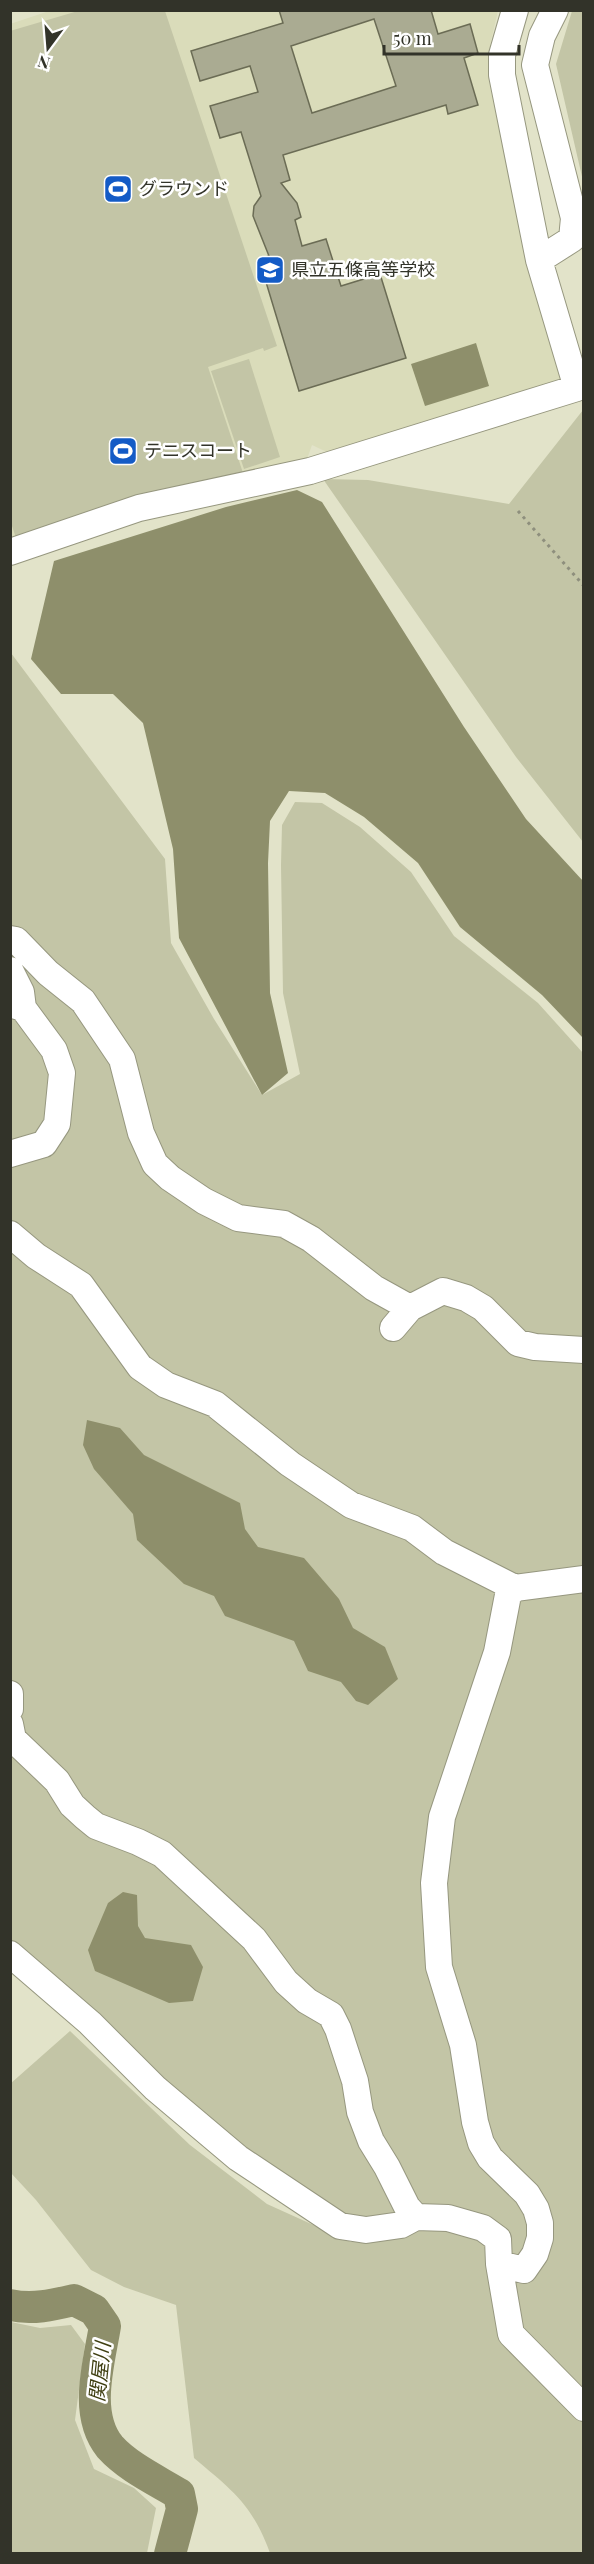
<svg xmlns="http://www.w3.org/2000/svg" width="594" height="2564" font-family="'Playfair Display','Noto Sans JP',serif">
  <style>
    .built { fill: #dadcba }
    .green { fill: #c3c5a6 }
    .water { fill: #8e8f6b }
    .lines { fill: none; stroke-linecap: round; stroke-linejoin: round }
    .river { stroke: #8e8f6b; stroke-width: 32 }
    .building { fill: #aaab92; stroke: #6b6c55; stroke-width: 1.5; fill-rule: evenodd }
    .minor-casing { stroke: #96977f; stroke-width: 28 }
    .path { stroke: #8e8f7d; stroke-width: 3; stroke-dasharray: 3 4.5; stroke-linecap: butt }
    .minor { stroke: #fff; stroke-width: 26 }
    .labels { text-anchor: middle; stroke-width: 5; stroke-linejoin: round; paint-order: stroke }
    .poi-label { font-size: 18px; fill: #323329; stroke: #fff; text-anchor: start }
    .water-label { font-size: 20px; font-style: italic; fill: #3f3f12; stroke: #fff }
  </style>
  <rect width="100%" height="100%" fill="#e2e3c9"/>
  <path class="built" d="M 52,10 L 498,11 L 490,45 L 489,82 L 522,239 L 563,385 L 329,453 L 312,445 L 306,462 L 14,545 L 10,533 L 10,24 Z"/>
  <path class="green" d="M 78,11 L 165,11 L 277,346 L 264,351 L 263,348 L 208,367 L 243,473 L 16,538 L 10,520 L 10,31 Z
    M 572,11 L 583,11 L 583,181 L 556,64 Z
    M 249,359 L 280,457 L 244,469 L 211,371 Z
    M 583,410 L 583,842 L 516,757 L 323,479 L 368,480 L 509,504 Z
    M 11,653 L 165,859 L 171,943 L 214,1019 L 262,1095 L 300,1074 L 283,993 L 281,865 L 282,825 L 295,802 L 322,803 L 360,827 L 411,872 L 454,936 L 538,1003 L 583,1053 L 583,2553 L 270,2553 C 252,2504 233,2491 194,2458 L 176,2305 L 124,2287 L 91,2270 L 36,2200 L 11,2173 L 10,2084 L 70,2031 L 190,2145 L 267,2204 L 351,2242 L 363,2237 L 318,2220 L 11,1942 Z
    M 11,2322 L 40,2328 L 71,2325 L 85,2344 L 75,2420 L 94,2469 L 134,2488 L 156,2508 L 147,2553 L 11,2553 Z"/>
  <path class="water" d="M 476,343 L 489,386 L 425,406 L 411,364 Z
    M 297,490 L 322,502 L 464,727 L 526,819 L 583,881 L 583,1038 L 542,995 L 460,927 L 418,863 L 364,817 L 325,793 L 289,791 L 270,821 L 268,863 L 270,993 L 288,1073 L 262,1095 L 179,938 L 173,849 L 143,723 L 113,694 L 61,694 L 31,659 L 54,561 L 226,507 Z
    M 87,1420 L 120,1428 L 144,1455 L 240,1503 L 245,1529 L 258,1547 L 304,1558 L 339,1599 L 353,1628 L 385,1647 L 398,1679 L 368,1705 L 356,1701 L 341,1682 L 308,1671 L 294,1641 L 225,1616 L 214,1596 L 184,1584 L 137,1540 L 133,1514 L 94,1469 L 83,1445 Z
    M 123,1892 L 137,1895 L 138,1926 L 145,1938 L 191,1945 L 203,1967 L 193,2001 L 169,2003 L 95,1971 L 88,1950 L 108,1903 Z"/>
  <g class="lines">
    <path class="river" d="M 10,2305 C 32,2310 53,2305 74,2300 L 94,2310 L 105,2326 C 99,2363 83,2414 110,2447 C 128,2467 156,2480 179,2494 L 182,2509 L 170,2554"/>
  </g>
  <path class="building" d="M 279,10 L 431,10 L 438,34 L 470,24 L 478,53 L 464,58 L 478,105 L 448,114 L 446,105 L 283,155 L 290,180 L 281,183 L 297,203 L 301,217 L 295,220 L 302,246 L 326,239 L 341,286 L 380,274 L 406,358 L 299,391 L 259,259 L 269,256 L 253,216 L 254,206 L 261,196 L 241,132 L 220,138 L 210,106 L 258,92 L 250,66 L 200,81 L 191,51 L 283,23 ZM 374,19 L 396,86 L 312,113 L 291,46 Z"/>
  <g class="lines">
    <g class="minor-casing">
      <path id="minor" d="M 539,260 L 572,239 L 574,218 L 535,65 L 542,36 L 555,10
        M 10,552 L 139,508 L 310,471 L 577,388 L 539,260 L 502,75 L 502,55 L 515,10
        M 10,939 L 16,940 L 48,973 L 83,1001 L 122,1059 L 141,1133 L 155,1164 L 170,1178 L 204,1201 L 238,1218 L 284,1224 L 311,1239 L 374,1288 L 410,1308
        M 10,970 L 21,992 L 23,1008
        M 10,1004 L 23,1008 L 54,1050 L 62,1073 L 57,1124 L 44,1144 L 10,1154
        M 10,1234 L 36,1256 L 81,1285 L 140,1367 L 166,1385 L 215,1404 L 290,1464 L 351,1505 L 412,1528 L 444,1552 L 515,1588 L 584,1579
        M 393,1328 L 410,1308 L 443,1291 L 466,1298 L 483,1308 L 518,1343 L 535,1347 L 584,1350
        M 10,1694 L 10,1709
        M 10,1724 L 13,1739 L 57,1781 L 72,1805 L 85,1817 L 96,1826 L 138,1842 L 162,1854 L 254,1939 L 286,1982 L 307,2001 L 331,2015 L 338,2029 L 355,2081 L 360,2112 L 371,2141 L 387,2167 L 407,2207 L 416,2217
        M 10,1954 L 90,2023 L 155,2088 L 238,2158 L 340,2226 L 366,2230 L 401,2225 L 416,2217 L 448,2218 L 483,2228 L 498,2239 L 499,2264 L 511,2334 L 584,2408
        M 499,2264 L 524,2270 L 535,2254 L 540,2238 L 540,2223 L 536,2209 L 527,2194 L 490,2158 L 481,2143 L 475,2122 L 463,2045 L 439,1967 L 434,1883 L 442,1817 L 497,1652 L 508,1595 L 515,1588"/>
    </g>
    <path class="path" d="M 518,511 L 584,586"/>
    <use href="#minor" class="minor"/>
  </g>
  <defs>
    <g id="stadium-square" transform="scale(1.5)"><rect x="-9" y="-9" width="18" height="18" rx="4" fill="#145bc6" stroke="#fff"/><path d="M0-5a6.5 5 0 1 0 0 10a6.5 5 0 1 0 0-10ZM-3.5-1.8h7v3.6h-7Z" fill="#fff"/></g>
    <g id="school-square" transform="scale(1.5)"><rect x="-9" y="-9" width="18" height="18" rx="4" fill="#145bc6" stroke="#fff"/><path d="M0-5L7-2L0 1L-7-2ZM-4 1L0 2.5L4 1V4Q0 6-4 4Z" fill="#fff"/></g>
  </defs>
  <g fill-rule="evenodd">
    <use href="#stadium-square" x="118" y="189"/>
    <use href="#school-square" x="270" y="270"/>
    <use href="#stadium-square" x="123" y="451"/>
  </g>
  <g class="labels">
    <g class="poi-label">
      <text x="139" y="195">グラウンド</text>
      <text x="291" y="276">県立五條高等学校</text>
      <text x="144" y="457">テニスコート</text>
    </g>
    <g class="water-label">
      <text transform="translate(100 2372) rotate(-84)" y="7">関屋川</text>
    </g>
  </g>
  <rect width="594" height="2564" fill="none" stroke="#323329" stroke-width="24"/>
  <g transform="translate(48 48) rotate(196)" stroke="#ffffff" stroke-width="4.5" paint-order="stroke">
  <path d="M0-4.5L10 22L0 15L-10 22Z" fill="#323329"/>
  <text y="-9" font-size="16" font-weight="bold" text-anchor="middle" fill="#323329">N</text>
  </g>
  <path d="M384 45v9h135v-9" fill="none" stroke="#323329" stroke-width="3"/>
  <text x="393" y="45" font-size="18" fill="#323329" stroke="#ffffff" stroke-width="4.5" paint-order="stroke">50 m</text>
</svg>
